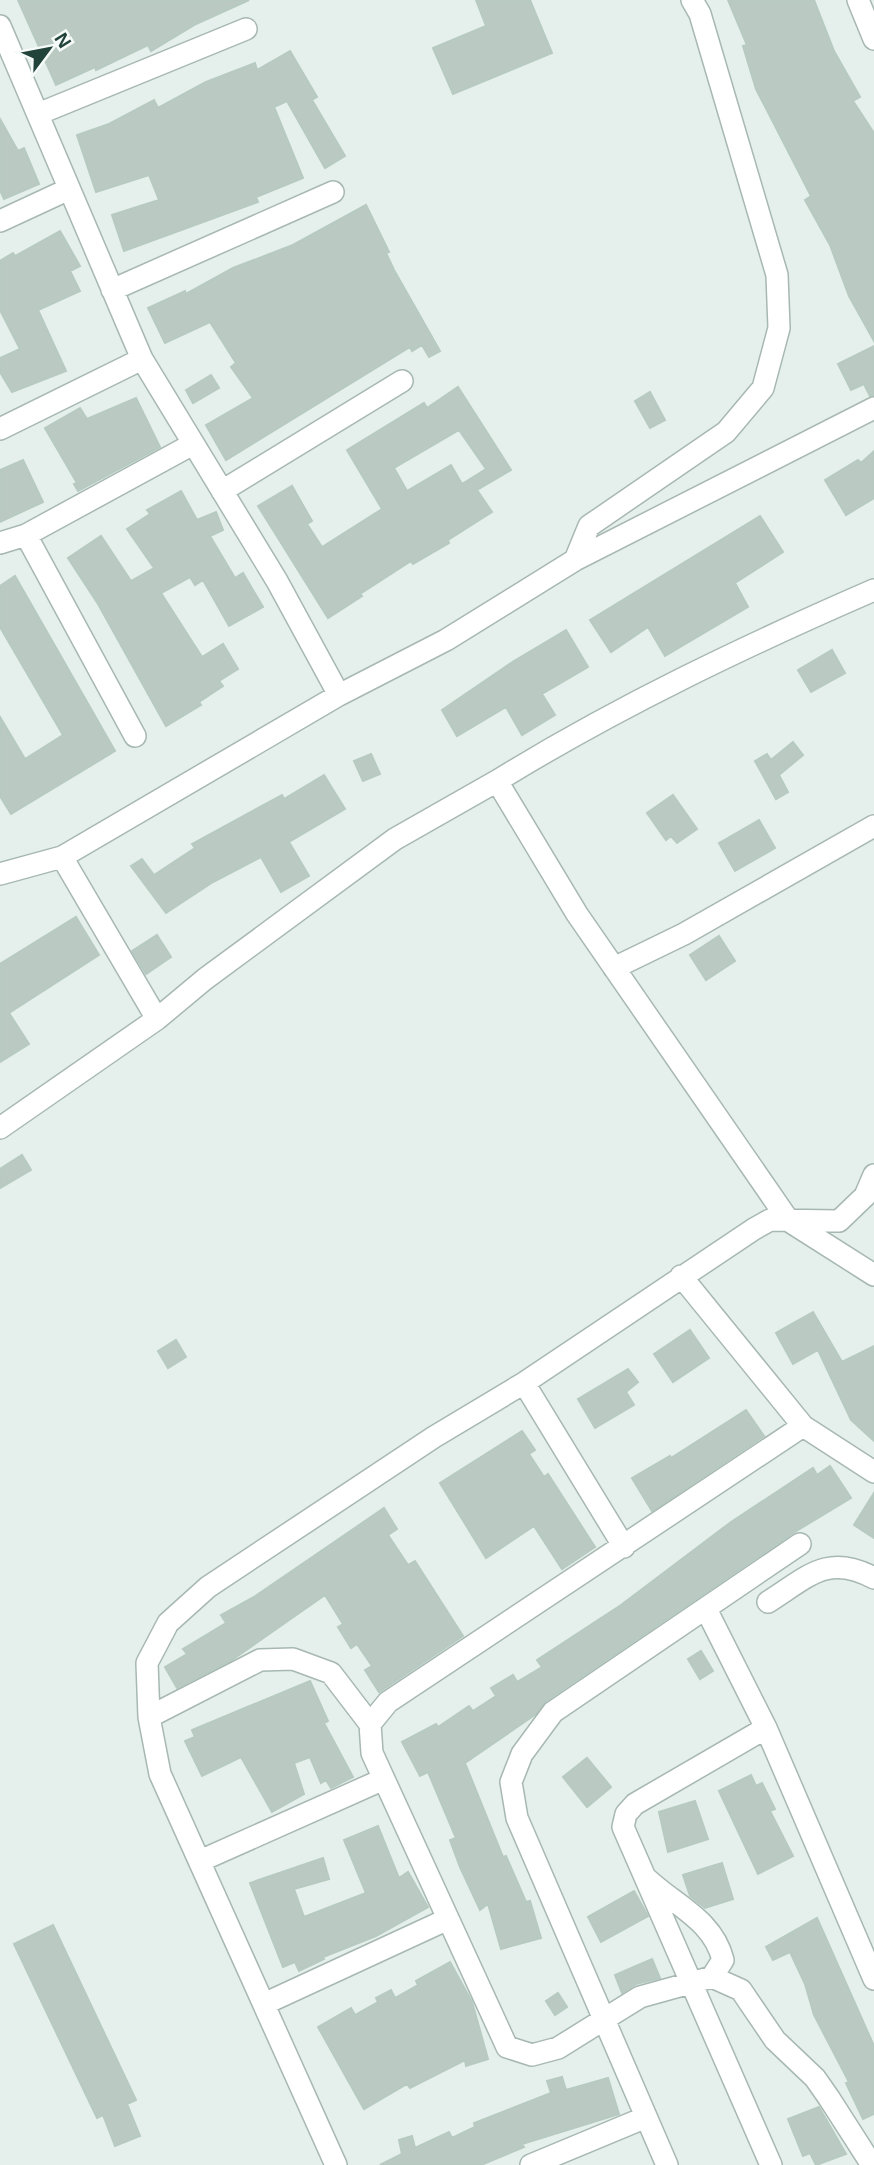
<svg xmlns="http://www.w3.org/2000/svg" width="874" height="2165" font-family="Arial,sans-serif">
  <style>
    .building { fill: #bacac3; stroke: #b7cac1; stroke-width: 2; fill-rule: evenodd }
    .lines { fill: none; stroke-linecap: round; stroke-linejoin: round }
    .minor-casing { stroke: #a7b8b2; stroke-width: 24 }
    .minor { stroke: #fff; stroke-width: 21 }
  </style>
  <rect width="100%" height="100%" fill="#e5efeb"/>
  <path class="building" d="M 18,0 L 249,0 L 196,24 L 151,51 L 148,45 L 96,70 L 95,67 L 56,85 Z
    M 476,0 L 530,0 L 552,53 L 453,94 L 433,48 L 486,26 Z
    M 728,0 L 814,0 L 834,51 L 860,97 L 853,101 L 874,133 L 874,341 L 849,296 L 830,245 L 805,200 L 811,196 L 756,89 L 743,46 L 747,45 Z
    M 290,51 L 317,97 L 312,100 L 345,156 L 325,168 L 287,101 L 274,107 L 303,178 L 256,197 L 258,202 L 124,251 L 112,215 L 159,200 L 149,175 L 96,192 L 77,135 L 109,124 L 154,100 L 158,108 L 206,82 L 255,63 L 257,70 Z
    M 0,119 L 18,151 L 24,148 L 39,184 L 4,199 L 0,190 Z
    M 366,205 L 389,252 L 386,253 L 394,270 L 440,351 L 429,357 L 422,345 L 412,351 L 410,347 L 226,460 L 206,425 L 253,398 L 231,367 L 236,363 L 210,322 L 165,343 L 148,308 L 185,291 L 186,294 L 233,268 L 293,245 Z
    M 60,231 L 80,266 L 70,271 L 80,291 L 38,310 L 66,371 L 12,392 L 0,372 L 0,358 L 20,349 L 0,310 L 0,261 L 13,253 L 15,256 Z
    M 874,346 L 874,395 L 870,396 L 864,384 L 851,390 L 838,364 Z
    M 211,375 L 219,388 L 193,403 L 186,390 Z
    M 458,387 L 511,470 L 477,490 L 492,512 L 448,540 L 449,543 L 413,564 L 411,561 L 360,594 L 362,596 L 328,618 L 258,506 L 292,486 L 312,521 L 307,524 L 322,547 L 382,509 L 347,450 L 424,403 L 427,408 ZM 459,430 L 486,469 L 462,484 L 451,465 L 407,491 L 394,468 Z
    M 650,392 L 665,420 L 650,428 L 635,401 Z
    M 136,398 L 160,447 L 78,491 L 74,484 L 77,483 L 45,428 L 80,408 L 87,419 Z
    M 874,451 L 874,498 L 846,515 L 825,480 L 858,460 L 861,463 Z
    M 23,460 L 43,502 L 0,522 L 0,470 Z
    M 181,491 L 197,520 L 216,512 L 223,530 L 210,536 L 235,578 L 243,573 L 263,607 L 229,626 L 203,580 L 195,585 L 190,577 L 161,593 L 202,657 L 223,644 L 238,669 L 219,681 L 223,686 L 199,702 L 201,705 L 166,726 L 98,604 L 68,558 L 101,536 L 131,581 L 154,568 L 127,529 L 150,514 L 147,510 Z
    M 760,516 L 783,552 L 735,583 L 748,607 L 665,656 L 648,627 L 611,652 L 590,620 Z
    M 15,576 L 115,751 L 11,814 L 0,796 L 0,717 L 25,759 L 63,735 L 0,627 L 0,586 Z
    M 566,630 L 588,667 L 542,694 L 555,715 L 522,735 L 506,707 L 457,736 L 442,710 L 514,661 Z
    M 832,650 L 845,673 L 811,692 L 798,670 Z
    M 793,742 L 803,755 L 779,775 L 788,792 L 776,799 L 755,761 L 767,754 L 771,760 Z
    M 371,754 L 380,774 L 363,781 L 354,761 Z
    M 324,775 L 345,809 L 289,842 L 309,876 L 281,892 L 261,857 L 213,882 L 166,913 L 131,866 L 142,859 L 154,875 L 195,848 L 192,844 L 282,795 L 284,799 Z
    M 673,795 L 697,829 L 677,843 L 671,836 L 666,840 L 647,813 Z
    M 759,820 L 775,848 L 735,871 L 719,843 Z
    M 76,917 L 99,955 L 9,1013 L 29,1044 L 0,1062 L 0,964 Z
    M 157,935 L 171,957 L 146,974 L 132,951 Z
    M 719,936 L 735,961 L 706,980 L 690,955 Z
    M 22,1155 L 31,1170 L 0,1188 L 0,1169 Z
    M 813,1312 L 842,1362 L 874,1346 L 874,1441 L 851,1420 L 818,1350 L 793,1364 L 776,1333 Z
    M 690,1330 L 709,1358 L 673,1382 L 654,1354 Z
    M 176,1340 L 186,1357 L 168,1368 L 158,1351 Z
    M 628,1369 L 638,1382 L 626,1392 L 634,1405 L 595,1428 L 578,1399 Z
    M 746,1410 L 764,1436 L 652,1511 L 632,1478 L 670,1456 L 671,1458 Z
    M 522,1431 L 535,1450 L 529,1454 L 544,1477 L 548,1474 L 595,1547 L 562,1569 L 534,1526 L 486,1558 L 440,1483 Z
    M 830,1466 L 851,1498 L 793,1533 L 546,1701 L 536,1714 L 465,1763 L 503,1857 L 506,1856 L 526,1902 L 530,1901 L 541,1938 L 501,1949 L 488,1904 L 480,1910 L 460,1867 L 450,1840 L 456,1838 L 428,1772 L 420,1776 L 402,1742 L 436,1724 L 438,1727 L 469,1706 L 473,1711 L 496,1696 L 491,1688 L 513,1675 L 517,1682 L 542,1667 L 537,1660 L 621,1605 L 731,1522 L 813,1468 L 817,1475 Z
    M 874,1493 L 874,1538 L 854,1525 Z
    M 384,1508 L 397,1529 L 388,1535 L 408,1565 L 415,1561 L 463,1636 L 379,1692 L 365,1670 L 372,1666 L 357,1644 L 351,1648 L 338,1627 L 343,1624 L 325,1595 L 232,1660 L 177,1688 L 165,1667 L 187,1654 L 183,1649 L 226,1623 L 221,1615 L 254,1597 Z
    M 701,1651 L 713,1671 L 700,1679 L 688,1659 Z
    M 310,1681 L 328,1721 L 324,1723 L 353,1777 L 331,1788 L 326,1780 L 321,1783 L 310,1757 L 294,1763 L 304,1794 L 272,1812 L 241,1757 L 202,1776 L 185,1741 L 195,1737 L 192,1730 Z
    M 587,1758 L 611,1787 L 587,1807 L 563,1777 Z
    M 751,1775 L 756,1786 L 762,1783 L 775,1809 L 770,1811 L 793,1856 L 758,1874 L 719,1791 Z
    M 695,1801 L 708,1839 L 668,1852 L 659,1812 Z
    M 378,1826 L 399,1878 L 408,1872 L 428,1907 L 376,1936 L 323,1957 L 324,1959 L 299,1971 L 295,1962 L 283,1967 L 250,1883 L 323,1858 L 329,1879 L 294,1889 L 304,1917 L 366,1893 L 344,1840 Z
    M 722,1863 L 733,1899 L 705,1908 L 690,1896 L 683,1875 Z
    M 634,1891 L 648,1916 L 601,1942 L 588,1917 Z
    M 817,1918 L 874,2046 L 874,2114 L 863,2119 L 846,2083 L 849,2082 L 814,2015 L 805,1984 L 790,1952 L 773,1960 L 766,1947 Z
    M 53,1925 L 136,2100 L 127,2104 L 140,2136 L 115,2146 L 103,2115 L 97,2118 L 14,1944 Z
    M 652,1959 L 660,1978 L 636,1984 L 622,1993 L 615,1975 Z
    M 450,1962 L 472,2002 L 488,2059 L 466,2066 L 465,2060 L 410,2088 L 407,2084 L 364,2109 L 318,2027 L 351,2008 L 355,2015 L 378,2002 L 376,1998 L 391,1990 L 395,1998 L 418,1985 L 416,1981 Z
    M 558,1993 L 567,2007 L 555,2015 L 546,2001 Z
    M 562,2077 L 566,2090 L 608,2078 L 619,2114 L 522,2144 L 524,2147 L 481,2165 L 380,2165 L 402,2154 L 399,2140 L 412,2136 L 415,2148 L 449,2132 L 452,2138 L 475,2127 L 474,2123 L 551,2093 L 547,2081 Z
    M 819,2107 L 846,2154 L 816,2165 L 810,2153 L 803,2156 L 788,2119 Z"/>
  <g class="lines">
    <g class="minor-casing">
      <path id="minor" d="M 858,0 L 874,39
        M 0,26 L 142,359 L 277,581 L 339,695
        M 38,114 L 246,29
        M 0,221 L 69,189
        M 112,290 L 333,192
        M 0,429 L 142,359
        M 222,491 L 402,381
        M 26,535 L 135,736
        M 0,543 L 26,535 L 193,444
        M 575,560 L 589,526 L 726,432 L 763,388 L 779,328 L 777,275 L 700,14 L 692,0
        M 497,781 C 617,707 745,646 874,590
        M 62,857 L 157,1019
        M 0,874 L 62,857 L 339,695 L 446,640 L 575,560 L 874,408
        M 614,968 L 684,934 L 874,826
        M 0,1128 L 157,1019 L 205,979 L 395,839 L 497,781 L 577,914 L 789,1221 L 874,1275
        M 681,1276 L 803,1426 L 874,1472
        M 524,1383 L 624,1547
        M 768,1602 C 808,1577 827,1553 874,1578
        M 706,1609 L 766,1728 L 874,1979
        M 149,1717 L 260,1660 L 293,1659 L 331,1673 L 370,1724
        M 766,1728 L 635,1804 L 626,1814 L 623,1827 L 771,2165
        M 200,1861 L 384,1779
        M 647,1879 C 676,1906 713,1920 723,1960 L 712,1977 L 640,1997 L 558,2048 L 532,2055 L 507,2047 L 372,1753 L 370,1724 L 388,1702 L 803,1426
        M 712,1977 L 741,1990 L 775,2040 L 815,2078 L 829,2098 L 872,2165
        M 264,2004 L 448,1919
        M 336,2165 L 160,1774 L 149,1717 L 147,1663 L 168,1623 L 208,1587 L 434,1437 L 524,1383 L 754,1229 L 770,1220 L 839,1221 L 865,1196 L 874,1175
        M 531,2165 L 644,2118
        M 667,2165 L 517,1818 L 511,1782 L 522,1754 L 553,1712 L 800,1544"/>
    </g>
    <use href="#minor" class="minor"/>
  </g>
  <g transform="translate(49 49) rotate(58)" stroke="#f6fbf9" stroke-width="5" paint-order="stroke">
  <path d="M0-5L12 26L0 18L-12 26Z" fill="#22433a"/>
  <text y="-10" font-size="19" font-weight="bold" text-anchor="middle" fill="#22433a">N</text>
  </g>
</svg>
